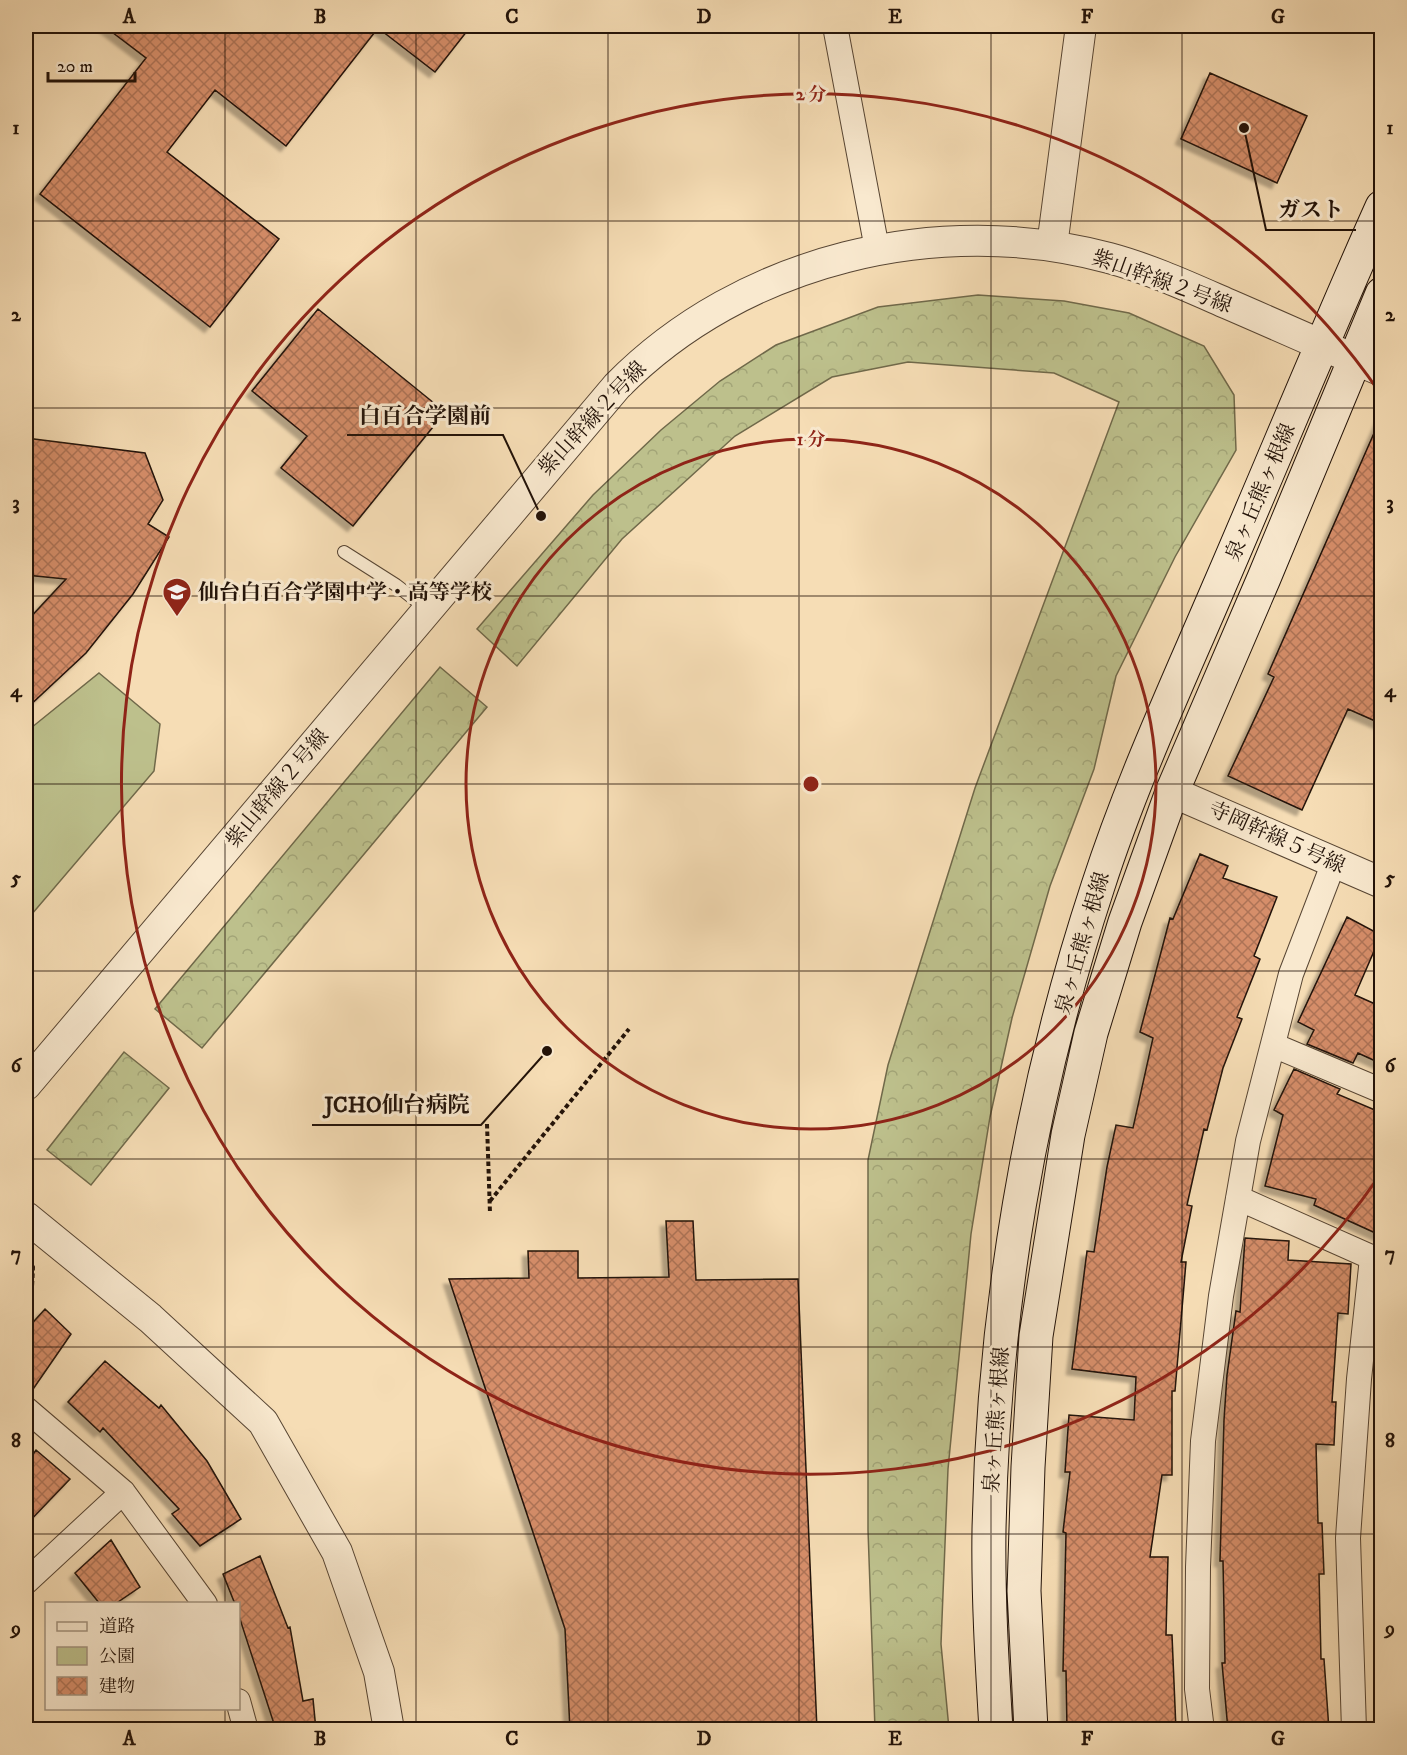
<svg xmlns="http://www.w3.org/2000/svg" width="1407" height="1755" font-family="'IM FELL DW Pica','Noto Serif JP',serif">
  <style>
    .forest { fill: url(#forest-crowns); stroke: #70694a; stroke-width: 1.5 }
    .park { fill: #bdc08c; stroke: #70694a; stroke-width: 1.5 }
    .building { fill: url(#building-cross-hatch); stroke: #221208; stroke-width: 1.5; filter: url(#shadow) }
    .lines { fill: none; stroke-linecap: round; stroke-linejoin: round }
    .service-casing { stroke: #574533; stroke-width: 14 }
    .minor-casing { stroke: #574533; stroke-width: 26 }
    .tertiary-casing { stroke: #574533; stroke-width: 32 }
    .secondary-casing { stroke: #221208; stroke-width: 35 }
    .path { stroke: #221208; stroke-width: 4; stroke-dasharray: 4.5 3; stroke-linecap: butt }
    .service { stroke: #f9e9cf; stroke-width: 12 }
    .minor { stroke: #f9e9cf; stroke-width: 24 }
    .tertiary { stroke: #f9e9cf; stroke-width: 30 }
    .secondary { stroke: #f9e9cf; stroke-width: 33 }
    .grid { fill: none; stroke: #221208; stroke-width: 1.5; stroke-opacity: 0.55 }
    .ring { fill: none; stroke: #8f2418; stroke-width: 3 }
    .labels { text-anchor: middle; stroke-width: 6; stroke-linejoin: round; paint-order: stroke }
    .street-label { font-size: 21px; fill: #221208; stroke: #f9e9cf }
    .poi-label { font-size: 21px; font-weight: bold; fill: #221208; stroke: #f9e9cf; text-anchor: start }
    .centre { fill: #8f2418; stroke: #f9e9cf; stroke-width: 3 }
    .ring-label { font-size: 18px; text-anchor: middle; font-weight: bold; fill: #8f2418; stroke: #f9e9cf; stroke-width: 6; stroke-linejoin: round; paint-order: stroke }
    .leader { fill: none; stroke: #221208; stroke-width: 2 }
    .callout-dot { fill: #221208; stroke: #f9e9cf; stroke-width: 2 }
    .callout-label { font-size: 22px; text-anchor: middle; font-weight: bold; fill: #221208; stroke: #f9e9cf; stroke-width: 6; stroke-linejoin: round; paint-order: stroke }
    .neatline { fill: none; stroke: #221208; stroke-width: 2 }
    .grid-label { font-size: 20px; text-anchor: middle; font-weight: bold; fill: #221208 }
  </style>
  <defs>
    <pattern id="forest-crowns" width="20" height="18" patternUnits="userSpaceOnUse" patternTransform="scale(1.5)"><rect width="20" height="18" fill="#bdc08c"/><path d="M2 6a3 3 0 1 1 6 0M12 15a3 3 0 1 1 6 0" fill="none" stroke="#a2a477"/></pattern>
    <pattern id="building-cross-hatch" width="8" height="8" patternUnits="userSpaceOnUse" patternTransform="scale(1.5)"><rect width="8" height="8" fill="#d68e6b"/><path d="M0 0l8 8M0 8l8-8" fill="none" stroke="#ad7356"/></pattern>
    <filter id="shadow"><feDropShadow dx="-5.5" dy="5.5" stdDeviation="1.5" flood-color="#0004"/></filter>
  </defs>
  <rect width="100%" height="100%" fill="#f6ddb5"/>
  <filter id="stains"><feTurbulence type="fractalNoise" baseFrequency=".00333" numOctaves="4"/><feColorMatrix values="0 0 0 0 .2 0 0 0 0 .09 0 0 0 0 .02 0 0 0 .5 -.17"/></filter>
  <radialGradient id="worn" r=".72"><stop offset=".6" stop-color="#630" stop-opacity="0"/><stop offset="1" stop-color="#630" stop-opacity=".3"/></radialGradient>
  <path class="forest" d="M 978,295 L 1064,301 L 1129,313 L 1204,346 L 1234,395 L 1236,450 L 1175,557 L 1116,676 L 1094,769 L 1050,886 L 1012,1018 L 990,1117 L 971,1234 L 948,1469 L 941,1644 L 949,1729 L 875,1729 L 868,1530 L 868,1160 L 888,1065 L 975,788 L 1119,402 L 1054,373 L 908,362 L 832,377 L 735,436 L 622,539 L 517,666 L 477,629 L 593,495 L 661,430 L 720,381 L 776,345 L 878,307 Z
    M 440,667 L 487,707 L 202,1048 L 155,1009 Z
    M 124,1052 L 169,1088 L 91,1185 L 47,1150 Z"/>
  <path class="park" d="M 99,673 L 160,724 L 154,771 L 26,921 L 26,732 Z"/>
  <path class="building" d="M 104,26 L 471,26 L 435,72 L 378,28 L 286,146 L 215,90 L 167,152 L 279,239 L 210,327 L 40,194 L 146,58 Z
    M 1210,73 L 1307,116 L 1277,183 L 1181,139 Z
    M 318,309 L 445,412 L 353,526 L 281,468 L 307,436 L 252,391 Z
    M 1382,415 L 1382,724 L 1348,709 L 1302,810 L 1228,776 L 1274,677 L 1268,674 Z
    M 26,438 L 145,453 L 163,500 L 148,524 L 169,537 L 133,594 L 86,653 L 26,709 L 26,622 L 66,579 L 26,575 Z
    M 1200,854 L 1228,866 L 1223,878 L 1277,897 L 1254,956 L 1260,959 L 1237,1017 L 1242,1019 L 1223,1068 L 1207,1130 L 1204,1129 L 1187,1205 L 1192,1206 L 1181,1262 L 1186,1262 L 1175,1391 L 1172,1391 L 1172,1475 L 1162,1475 L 1150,1557 L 1168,1557 L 1166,1635 L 1172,1635 L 1176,1730 L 1067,1730 L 1066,1671 L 1063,1671 L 1066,1533 L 1063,1532 L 1070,1472 L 1065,1472 L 1069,1415 L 1134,1420 L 1136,1377 L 1072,1369 L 1087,1251 L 1094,1252 L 1107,1167 L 1116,1125 L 1133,1128 L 1153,1038 L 1140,1032 L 1170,918 L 1173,919 Z
    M 1347,917 L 1381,935 L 1355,995 L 1382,1007 L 1382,1064 L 1358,1053 L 1353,1063 L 1307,1044 L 1314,1030 L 1298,1022 Z
    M 1294,1069 L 1340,1089 L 1337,1094 L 1382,1113 L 1382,1236 L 1314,1205 L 1316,1199 L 1265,1186 L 1283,1115 L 1274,1110 Z
    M 666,1221 L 693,1221 L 696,1280 L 798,1279 L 817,1730 L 570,1730 L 565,1629 L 449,1279 L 529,1278 L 528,1251 L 578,1251 L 578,1278 L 669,1277 Z
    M 1245,1238 L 1289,1241 L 1288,1260 L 1351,1264 L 1348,1314 L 1338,1313 L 1332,1402 L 1336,1402 L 1334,1445 L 1316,1444 L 1318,1523 L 1322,1523 L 1324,1574 L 1319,1574 L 1321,1659 L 1324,1659 L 1329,1730 L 1228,1730 L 1222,1663 L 1225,1663 L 1223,1561 L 1220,1561 L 1224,1420 L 1227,1375 L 1236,1311 L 1240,1312 Z
    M 45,1309 L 71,1334 L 29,1395 L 26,1395 L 26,1330 Z
    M 105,1361 L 159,1408 L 161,1405 L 207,1461 L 241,1519 L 200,1546 L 172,1514 L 179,1509 L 103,1428 L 100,1432 L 68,1402 Z
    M 36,1450 L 70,1479 L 26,1525 L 26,1464 Z
    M 111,1540 L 140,1587 L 115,1604 L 100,1604 L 75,1573 Z
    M 260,1556 L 288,1628 L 290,1627 L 303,1701 L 313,1699 L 316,1730 L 276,1730 L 238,1613 L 238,1604 L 235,1604 L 223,1574 Z"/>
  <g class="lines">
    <g class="service-casing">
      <path id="service" d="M 344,552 L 396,585 L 427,609"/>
    </g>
    <g class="minor-casing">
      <path id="minor" d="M 835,26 L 877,249
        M 1273,1045 L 1382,1091
        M 1238,1198 L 1382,1262
        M 26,1409 L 123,1492 L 205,1604
        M 26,1582 L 123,1492
        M 238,1701 L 246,1730
        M 1202,1730 L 1197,1689 L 1198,1567 L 1203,1441 L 1221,1296 L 1248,1141 L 1291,974 L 1334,862
        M 1354,1730 L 1348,1538 L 1359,1379 L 1372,1258"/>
    </g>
    <g class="tertiary-casing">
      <path id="tertiary" d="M 1052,246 L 1081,26
        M 1172,792 L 1382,883
        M 26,1085 L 617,386 C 742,259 939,212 1109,258 C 1150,269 1189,287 1228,304 C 1279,326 1330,349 1382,371
        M 26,1217 L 150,1318 L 263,1422 L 337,1552 L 379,1672 L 389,1730"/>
    </g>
    <g class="secondary-casing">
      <path id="secondary" d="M 996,1730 C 992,1663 988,1596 989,1530 C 993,1313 1030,1092 1098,886 C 1131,784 1176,687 1218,589 C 1273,462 1325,334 1382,207
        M 1031,1730 L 1024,1591 L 1028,1467 L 1036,1336 L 1068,1135 L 1091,1033 L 1125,922 L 1172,792 L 1264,578 L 1382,294"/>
    </g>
    <path class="path" d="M 487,1124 L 490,1213
      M 490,1201 L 629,1029
      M 26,1262 L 33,1267 L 32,1287 L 26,1296"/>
    <use href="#service" class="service"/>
    <use href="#minor" class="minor"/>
    <use href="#tertiary" class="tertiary"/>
    <use href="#secondary" class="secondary"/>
  </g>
  <path class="grid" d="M 225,26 L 225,1604M 416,26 L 416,1730M 608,26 L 608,1730M 799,26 L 799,1730M 991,26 L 991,1730M 1182,26 L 1182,1730M 26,221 L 1382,221M 26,408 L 1382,408M 26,596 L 1382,596M 26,784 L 1382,784M 26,971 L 1382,971M 26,1159 L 1382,1159M 26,1347 L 1382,1347M 26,1534 L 1382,1534M 225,1708 L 225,1730"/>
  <g class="ring">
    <circle cx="811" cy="784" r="345"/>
    <path d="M1380 1175A690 690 0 1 1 1380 393"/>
  </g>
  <defs>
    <g id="school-pin" transform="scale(1.5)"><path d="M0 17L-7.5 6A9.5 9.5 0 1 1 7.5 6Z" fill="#8f2418" stroke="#f9e9cf"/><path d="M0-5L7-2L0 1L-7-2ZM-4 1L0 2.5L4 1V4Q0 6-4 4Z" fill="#fff"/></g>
  </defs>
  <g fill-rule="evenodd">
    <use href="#school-pin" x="177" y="592"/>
  </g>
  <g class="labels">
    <g class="street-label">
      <text transform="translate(1162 281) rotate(20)" y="7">紫山幹線２号線</text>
      <text transform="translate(592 418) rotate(-47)" y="7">紫山幹線２号線</text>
      <text transform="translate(1260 492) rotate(-67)" y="7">泉ヶ丘熊ヶ根線</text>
      <text transform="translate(277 788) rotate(-50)" y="7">紫山幹線２号線</text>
      <text transform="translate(1277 837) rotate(24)" y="7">寺岡幹線５号線</text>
      <text transform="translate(1082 943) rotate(-74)" y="7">泉ヶ丘熊ヶ根線</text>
      <text transform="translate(996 1420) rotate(-86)" y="7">泉ヶ丘熊ヶ根線</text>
    </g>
    <g class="poi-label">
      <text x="198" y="599">仙台白百合学園中学・高等学校</text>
    </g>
  </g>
  <circle cx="811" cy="784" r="9" class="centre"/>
  <g class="ring-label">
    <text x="811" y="100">2 分</text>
    <text x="811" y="445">1 分</text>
  </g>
  <path class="leader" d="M1244 128L1266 230H1356M541 516L503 435H347M547 1051L481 1125H312"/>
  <g class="callout-dot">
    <circle cx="1244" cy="128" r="6"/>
    <circle cx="541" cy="516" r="6"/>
    <circle cx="547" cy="1051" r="6"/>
  </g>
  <g class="callout-label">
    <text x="1311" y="217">ガスト</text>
    <text x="425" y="423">白百合学園前</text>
    <text x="397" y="1112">JCHO仙台病院</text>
  </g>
  <rect width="1407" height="1755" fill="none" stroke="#f6ddb5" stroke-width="66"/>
  <rect x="45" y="1602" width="195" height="108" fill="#f9e9cf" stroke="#a3937f" stroke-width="1.5"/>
  <rect x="57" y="1622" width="30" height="9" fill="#f9e9cf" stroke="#a3937f" stroke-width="1.5"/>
  <text x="99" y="1632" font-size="18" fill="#221208">道路</text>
  <rect x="57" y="1647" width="30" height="18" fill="#bdc08c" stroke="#a3937f" stroke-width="1.5"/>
  <text x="99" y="1662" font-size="18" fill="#221208">公園</text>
  <rect x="57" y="1677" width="30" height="18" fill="url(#building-cross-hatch)" stroke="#a3937f" stroke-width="1.5"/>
  <text x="99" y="1692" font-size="18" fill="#221208">建物</text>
  <path d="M48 72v9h87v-9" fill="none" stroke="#221208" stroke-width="3"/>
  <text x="57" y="72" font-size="18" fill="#221208" stroke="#f9e9cf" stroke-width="4.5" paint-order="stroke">20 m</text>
  <rect x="33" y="33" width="1341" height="1689" class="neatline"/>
  <g class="grid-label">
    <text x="129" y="23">A</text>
    <text x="320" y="23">B</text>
    <text x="512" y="23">C</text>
    <text x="704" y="23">D</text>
    <text x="895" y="23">E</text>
    <text x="1087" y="23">F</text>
    <text x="1278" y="23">G</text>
    <text x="16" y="134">1</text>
    <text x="1390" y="134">1</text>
    <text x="16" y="321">2</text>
    <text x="1390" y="321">2</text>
    <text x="16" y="509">3</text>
    <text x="1390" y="509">3</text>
    <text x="16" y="697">4</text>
    <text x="1390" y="697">4</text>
    <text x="16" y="884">5</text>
    <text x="1390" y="884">5</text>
    <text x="16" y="1072">6</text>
    <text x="1390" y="1072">6</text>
    <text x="16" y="1260">7</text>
    <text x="1390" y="1260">7</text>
    <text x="16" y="1447">8</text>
    <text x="1390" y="1447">8</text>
    <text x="16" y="1635">9</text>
    <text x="1390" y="1635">9</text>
    <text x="129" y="1745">A</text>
    <text x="320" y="1745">B</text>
    <text x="512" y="1745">C</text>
    <text x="704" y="1745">D</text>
    <text x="895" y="1745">E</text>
    <text x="1087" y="1745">F</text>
    <text x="1278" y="1745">G</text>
  </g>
  <rect width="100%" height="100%" filter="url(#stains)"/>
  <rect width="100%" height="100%" fill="url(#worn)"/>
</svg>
